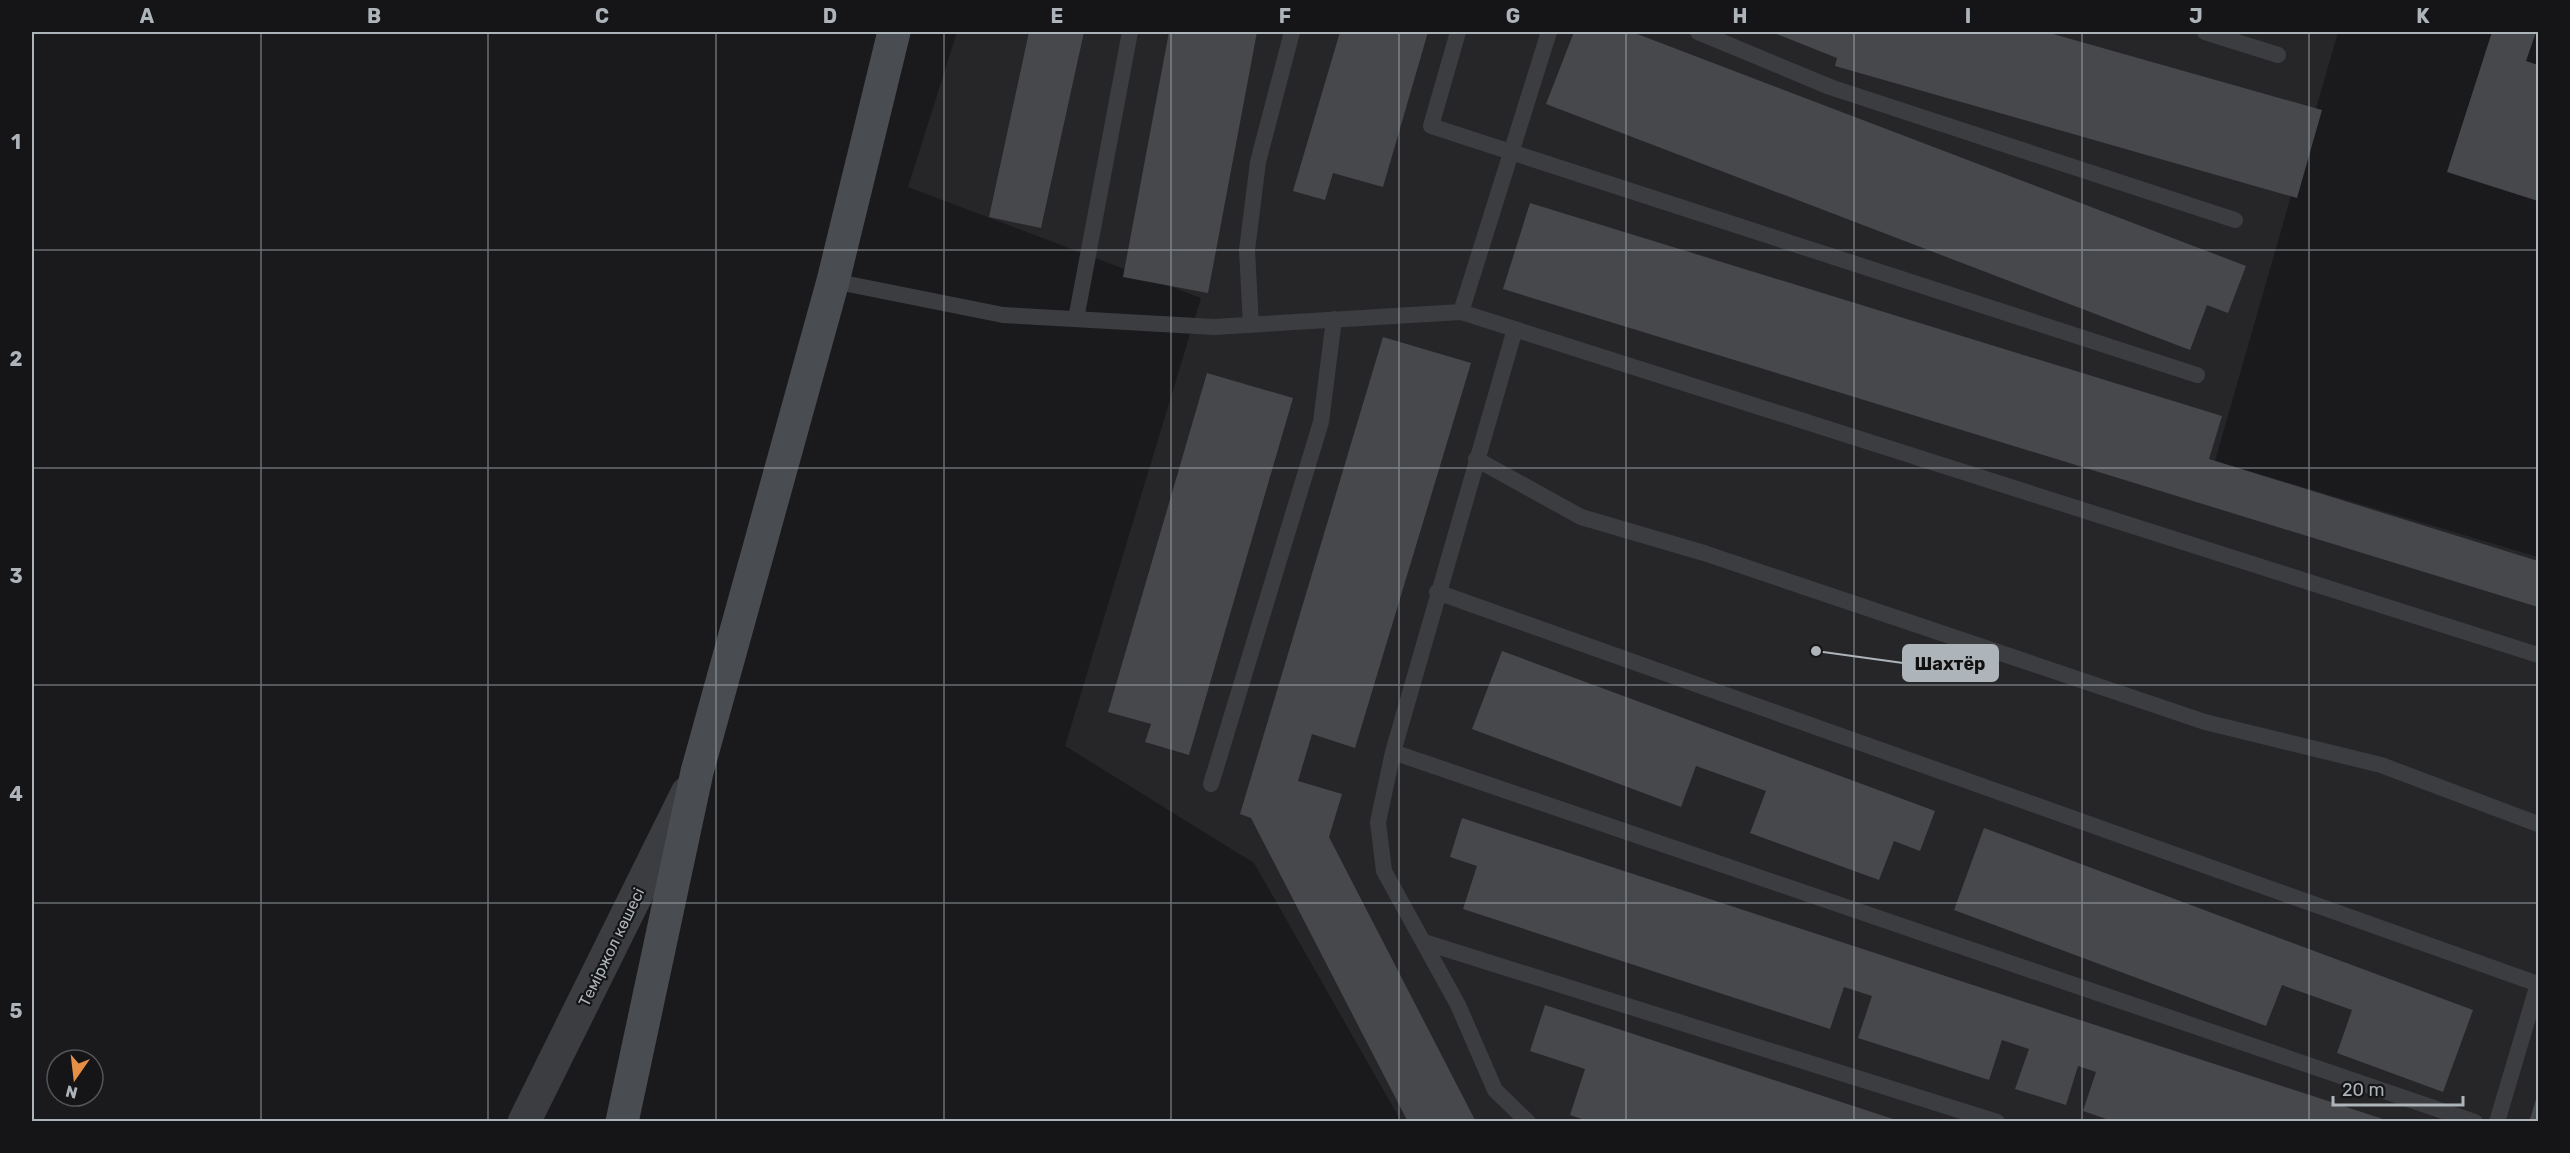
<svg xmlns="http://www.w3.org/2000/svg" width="2570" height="1153" font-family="Rubik,sans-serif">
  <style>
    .built { fill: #262629 }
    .building { fill: #47484c }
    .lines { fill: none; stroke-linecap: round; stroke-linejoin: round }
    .lane { stroke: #3b3d40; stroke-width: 16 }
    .street { stroke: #3b3d40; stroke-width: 33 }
    .secondary { stroke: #494c50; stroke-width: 33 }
    .grid { fill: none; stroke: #adb4ba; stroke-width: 1.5; stroke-opacity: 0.55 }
    .labels { text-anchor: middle; stroke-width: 4.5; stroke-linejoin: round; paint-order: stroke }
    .street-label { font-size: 16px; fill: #adb4ba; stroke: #151517 }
    .leader { fill: none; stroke: #adb4ba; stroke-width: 2 }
    .callout-dot { fill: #adb4ba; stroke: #151517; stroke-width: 2 }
    .callout { fill: #adb4ba; stroke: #adb4ba; stroke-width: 2 }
    .callout-label { font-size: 18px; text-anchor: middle; font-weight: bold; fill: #111 }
    .neatline { fill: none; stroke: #adb4ba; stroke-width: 2 }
    .grid-label { font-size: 20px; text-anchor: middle; font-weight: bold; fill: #adb4ba }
  </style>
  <rect width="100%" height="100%" fill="#1a1a1c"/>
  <path class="built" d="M 957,32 L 2338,32 L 2215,461 L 2538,557 L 2538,1121 L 1401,1121 L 1254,863 L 1065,746 L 1201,298 L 908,187 Z"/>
  <path class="building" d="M 1029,32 L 1084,32 L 1041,228 L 989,217 Z
    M 1169,32 L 1257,32 L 1208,293 L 1123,277 Z
    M 1340,32 L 1428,32 L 1383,187 L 1333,173 L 1325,200 L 1293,191 Z
    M 1574,32 L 1632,32 L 2246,266 L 2228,313 L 2207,305 L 2190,350 L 1546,104 Z
    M 1772,32 L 2046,32 L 2322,110 L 2297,198 L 1835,66 L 1837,58 Z
    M 2492,32 L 2536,32 L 2526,61 L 2538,65 L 2538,201 L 2447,172 Z
    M 1530,203 L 2222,416 L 2209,459 L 2538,561 L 2538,607 L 1503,289 Z
    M 1383,337 L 1471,363 L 1355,748 L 1312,734 L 1298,781 L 1342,794 L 1329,837 L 1476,1122 L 1408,1122 L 1251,818 L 1240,814 Z
    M 1207,373 L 1293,398 L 1189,755 L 1145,742 L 1151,724 L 1108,712 Z
    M 1502,651 L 1935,811 L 1920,851 L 1894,841 L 1879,880 L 1750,833 L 1766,791 L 1696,766 L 1681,807 L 1472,729 Z
    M 1462,818 L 2389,1121 L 2389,1122 L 2115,1122 L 2083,1111 L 2096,1072 L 2078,1066 L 2066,1105 L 2015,1089 L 2029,1049 L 2002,1040 L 1989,1080 L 1858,1038 L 1872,996 L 1844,987 L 1830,1029 L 1463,909 L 1477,866 L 1450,857 Z
    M 1984,828 L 2473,1010 L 2443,1092 L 2337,1053 L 2352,1010 L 2282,985 L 2266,1026 L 1954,910 Z
    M 1545,1005 L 1899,1121 L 1899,1122 L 1591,1122 L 1570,1115 L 1585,1069 L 1530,1051 Z
    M 2538,1093 L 2538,1122 L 2529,1122 Z"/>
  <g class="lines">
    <path class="lane" d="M 1458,32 L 1431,126 L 2197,375
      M 1698,32 L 1830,87 L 2235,220
      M 2205,32 L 2278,55
      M 833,281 L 1003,315 L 1214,327 L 1461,312 L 2538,655
      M 1461,312 L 1549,32
      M 1076,319 L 1130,32
      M 1251,325 L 1247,250 L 1258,162 L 1292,32
      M 1515,329 L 1393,752 L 1378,822 L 1384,871 L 1458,1005 L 1495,1090 L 1528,1122
      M 1476,459 L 1581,517 L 1704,553 L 2205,722 L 2381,765 L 2538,824
      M 1437,592 L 2538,984
      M 1393,752 L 2475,1122
      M 1211,784 L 1321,422 L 1334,319
      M 1424,942 L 1997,1122
      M 2497,1122 L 2538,984"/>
    <path class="street" d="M 524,1122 L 687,793"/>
    <path class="secondary" d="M 622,1122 L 697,772 L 833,281 L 894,32"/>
  </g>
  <path class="grid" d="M 261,32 L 261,1122M 488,32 L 488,1122M 716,32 L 716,1122M 944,32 L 944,1122M 1171,32 L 1171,1122M 1399,32 L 1399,1122M 1626,32 L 1626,1122M 1854,32 L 1854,1122M 2082,32 L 2082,1122M 2309,32 L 2309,1122M 32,250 L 2538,250M 32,468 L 2538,468M 32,685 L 2538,685M 32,903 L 2538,903"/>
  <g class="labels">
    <g class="street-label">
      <text transform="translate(611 947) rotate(-64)" y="6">Теміржол көшесі</text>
    </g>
  </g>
  <path class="leader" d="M1816 651L1903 663"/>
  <circle class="callout-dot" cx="1816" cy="651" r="6"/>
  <rect class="callout" x="1903" y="645" width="95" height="36" rx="6"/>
  <g class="callout-label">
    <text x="1950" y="670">Шахтёр</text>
  </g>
  <rect width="2570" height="1153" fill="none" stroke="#151517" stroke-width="66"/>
  <g transform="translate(75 1078) rotate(194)"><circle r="28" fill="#151517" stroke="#525558" stroke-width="1.5"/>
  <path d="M0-4.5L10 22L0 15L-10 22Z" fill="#e69047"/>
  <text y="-9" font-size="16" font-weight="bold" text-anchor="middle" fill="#adb4ba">N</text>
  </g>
  <path d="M2333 1096v9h130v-9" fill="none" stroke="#adb4ba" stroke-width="3"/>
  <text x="2342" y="1096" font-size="18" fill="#adb4ba" stroke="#151517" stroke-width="4.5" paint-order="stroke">20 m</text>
  <rect x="33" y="33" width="2504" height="1087" class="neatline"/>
  <g class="grid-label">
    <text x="147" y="23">A</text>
    <text x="374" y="23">B</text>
    <text x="602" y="23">C</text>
    <text x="830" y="23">D</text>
    <text x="1057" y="23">E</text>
    <text x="1285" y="23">F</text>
    <text x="1513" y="23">G</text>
    <text x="1740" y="23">H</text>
    <text x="1968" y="23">I</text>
    <text x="2196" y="23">J</text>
    <text x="2423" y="23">K</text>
    <text x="16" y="149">1</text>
    <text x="16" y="366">2</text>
    <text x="16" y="583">3</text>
    <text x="16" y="801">4</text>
    <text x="16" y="1018">5</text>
  </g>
</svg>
